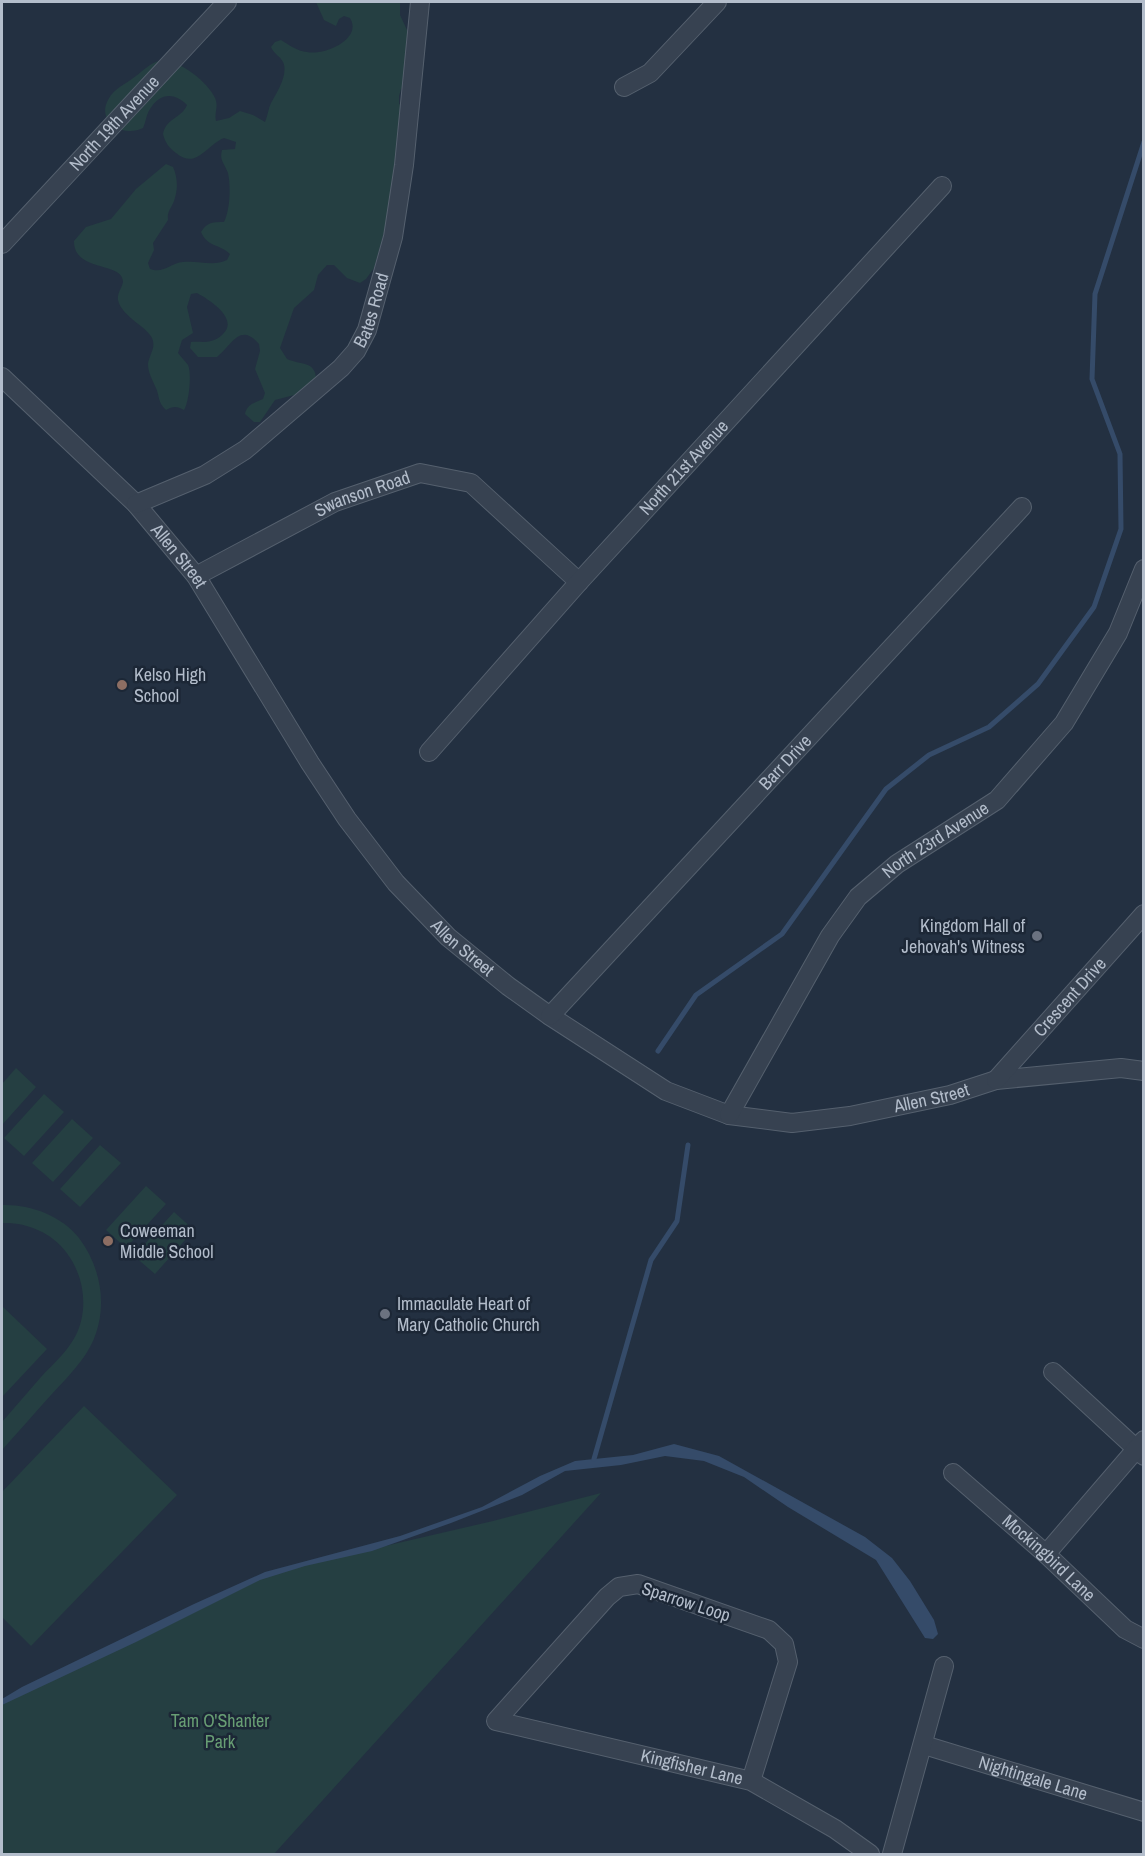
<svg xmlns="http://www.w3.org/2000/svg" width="1145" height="1856" font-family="'Archivo Narrow',sans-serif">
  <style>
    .green { fill: #253f42 }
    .water { fill: #354b69 }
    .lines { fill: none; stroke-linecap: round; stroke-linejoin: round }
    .stream { stroke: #354b69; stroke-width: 5 }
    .minor-casing { stroke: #55606e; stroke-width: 20 }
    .minor { stroke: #374251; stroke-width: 18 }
    .education-dot { fill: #8d6e63; stroke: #1c2736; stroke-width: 2 }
    .worship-dot { fill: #6b7280; stroke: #1c2736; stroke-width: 2 }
    .labels { text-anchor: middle; stroke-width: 5; stroke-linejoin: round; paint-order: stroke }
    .street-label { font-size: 18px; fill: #b3bdcb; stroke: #1c2736 }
    .poi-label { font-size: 18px; fill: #b3bdcb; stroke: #1c2736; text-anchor: start }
    .park-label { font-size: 18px; fill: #689e74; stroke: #1c2736 }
  </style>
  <rect width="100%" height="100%" fill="#233041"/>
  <path class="green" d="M 316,2 L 400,2 L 400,15 L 414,45 L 410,80 L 401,89 L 399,96 L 399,103 L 410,128 L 394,166 L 393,172 L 398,184 L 374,268 L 366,279 L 360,283 L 347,278 L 334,265 L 327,265 L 318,275 L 314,290 L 294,308 L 280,348 L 287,359 C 300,365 316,361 316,379 L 302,393 L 275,400 L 260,422 L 254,422 L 245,414 C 247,404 254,403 263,399 L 265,393 L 255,369 L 260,351 L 259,344 C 240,322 232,345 217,357 L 198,357 L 190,348 L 191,342 C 198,341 204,343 211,341 C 215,340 219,338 223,334 C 239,319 210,300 197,293 L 191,294 L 187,307 L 193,333 L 182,340 L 178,353 C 181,357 185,361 188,365 C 192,373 189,403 184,410 C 177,406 173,406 166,410 C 157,402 160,395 155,386 C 152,379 148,372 148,364 C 149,356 155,349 153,341 C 151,328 122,318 118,300 C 117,293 122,288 123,282 C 123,261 74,273 74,241 L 86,227 L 111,219 L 136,189 L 166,164 L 173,167 C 178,178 178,190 174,201 C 171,209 167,211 168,220 L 153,243 L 154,250 L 148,263 L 150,269 C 164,274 170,263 183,262 C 198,260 213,267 227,260 L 230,254 C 220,244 207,247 201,232 C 207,222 213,222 224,222 C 230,210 231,187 228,173 C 225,164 219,161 222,150 L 235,149 L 236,142 L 224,138 C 206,145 197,170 176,153 C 169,148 165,142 163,134 C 166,118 182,118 187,105 C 174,92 160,93 150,109 C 146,115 146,122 143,128 C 124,138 96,122 108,100 C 114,88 126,84 136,76 C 143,71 150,63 159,61 C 178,58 208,82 215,98 C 219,107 214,112 216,121 L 229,118 L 240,111 L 253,115 L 265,122 C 268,115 268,109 271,103 C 276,94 289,74 283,62 C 280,56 274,54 271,47 L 275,42 L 281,40 C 289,45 297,51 307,52 C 324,56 363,39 350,18 L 344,16 L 339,19 L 336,26 L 324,20 Z
    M 16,1068 L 36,1087 L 2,1125 L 2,1084 Z
    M 44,1094 L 64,1112 L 24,1156 L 4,1138 Z
    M 72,1119 L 93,1138 L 53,1182 L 32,1163 Z
    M 100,1145 L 121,1163 L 80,1207 L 60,1189 Z
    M 146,1186 L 166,1204 L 126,1248 L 106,1230 Z
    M 2,1205 C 29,1204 61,1215 79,1238 C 106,1274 110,1324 81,1361 C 72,1373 61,1384 51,1395 C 34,1414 18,1432 2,1450 L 2,1422 C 15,1407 28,1392 41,1377 C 53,1364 68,1351 76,1335 C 89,1308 84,1275 66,1252 C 51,1232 26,1222 2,1223 Z
    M 174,1212 L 194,1230 L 155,1274 L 134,1256 Z
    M 2,1306 L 47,1349 L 2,1397 Z
    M 84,1406 L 177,1495 L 31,1646 L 2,1617 L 2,1492 Z
    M 601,1493 L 274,1854 L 2,1854 L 2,1703 L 245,1584 L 299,1566 L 493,1521 Z"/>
  <path class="water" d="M 674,1444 L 719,1456 L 865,1537 L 892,1558 L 910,1581 L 934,1620 L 938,1634 L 933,1639 L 925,1638 L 876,1560 L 788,1507 L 744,1477 L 704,1461 L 665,1456 L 621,1465 L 565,1471 L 522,1495 L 451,1523 L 372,1551 L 305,1566 L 260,1580 L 136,1642 L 2,1705 L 2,1699 L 22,1687 L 194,1604 L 265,1572 L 400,1536 L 482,1507 L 540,1476 L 575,1461 L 633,1455 Z"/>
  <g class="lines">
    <path class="stream" d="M 658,1051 L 696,995 L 782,934 L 886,789 L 929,755 L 989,727 L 1038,684 L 1094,607 L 1121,529 L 1120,454 L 1092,379 L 1095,294 L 1144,142
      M 594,1459 L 651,1260 L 677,1221 L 688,1145"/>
    <g class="minor-casing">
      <g id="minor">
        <path d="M 624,87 L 650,73 L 717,2"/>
        <path id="s1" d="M 2,244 L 227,2"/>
        <path id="s2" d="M 2,377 L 136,504 L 196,576 L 310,763 L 347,819 L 396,883 L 448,937 L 508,986 L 550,1016 L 666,1091 L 729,1115 L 792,1123 L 850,1116 L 950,1095 L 996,1080 L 1121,1068 L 1144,1071"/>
        <path id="s3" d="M 136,504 L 205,475 L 245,450 L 341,368 L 356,351 L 367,330 L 393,237 L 404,165 L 420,2"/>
        <path id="s4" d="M 196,576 L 335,502 L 420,473 L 471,483 L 579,582"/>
        <path id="s5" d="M 429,752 L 579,582 L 942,186"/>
        <path id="s6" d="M 550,1016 L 1022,507"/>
        <path id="s7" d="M 996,1080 L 1144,914"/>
        <path id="s8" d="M 729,1115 L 830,936 L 858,897 L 897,864 L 997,800 L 1064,723 L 1118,633 L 1144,569"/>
        <path d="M 1053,1372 L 1144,1456"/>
        <path id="s9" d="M 953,1473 L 1046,1554 L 1125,1629 L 1144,1639"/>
        <path d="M 1046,1554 L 1144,1440"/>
        <path id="s10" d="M 924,1745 L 1144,1812"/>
        <path id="s11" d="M 751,1781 L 788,1662 L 784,1644 L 769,1630 L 638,1584 L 619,1587 L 607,1597 L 496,1721 L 751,1781 L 835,1829 L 870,1854"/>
        <path d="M 892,1854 L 944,1666"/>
      </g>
    </g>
    <use href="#minor" class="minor"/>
  </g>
  <g class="education-dot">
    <circle cx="122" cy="685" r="6"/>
    <circle cx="108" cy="1241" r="6"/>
  </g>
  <g class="worship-dot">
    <circle cx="1037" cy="936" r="6"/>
    <circle cx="385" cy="1314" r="6"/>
  </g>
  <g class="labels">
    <g class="street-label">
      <text dy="6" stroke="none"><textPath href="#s1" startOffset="165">North 19th Avenue</textPath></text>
      <text dy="6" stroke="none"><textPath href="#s3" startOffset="315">Bates Road</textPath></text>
      <text dy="6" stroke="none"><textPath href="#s5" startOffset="382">North 21st Avenue</textPath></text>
      <text dy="6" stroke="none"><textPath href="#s4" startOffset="186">Swanson Road</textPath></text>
      <text dy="6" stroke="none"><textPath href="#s2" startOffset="252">Allen Street</textPath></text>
      <text dy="6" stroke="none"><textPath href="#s6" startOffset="346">Barr Drive</textPath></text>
      <text dy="6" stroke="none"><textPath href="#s8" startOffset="350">North 23rd Avenue</textPath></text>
      <text dy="6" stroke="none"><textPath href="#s2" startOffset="738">Allen Street</textPath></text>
      <text dy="6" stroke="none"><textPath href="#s7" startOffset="111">Crescent Drive</textPath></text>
      <text dy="6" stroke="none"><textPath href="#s2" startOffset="1260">Allen Street</textPath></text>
      <text dy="6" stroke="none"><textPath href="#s9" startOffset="128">Mockingbird Lane</textPath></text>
      <text transform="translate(686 1602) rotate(18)" y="6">Sparrow Loop</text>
      <text dy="6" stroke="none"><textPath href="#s11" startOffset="705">Kingfisher Lane</textPath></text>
      <text dy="6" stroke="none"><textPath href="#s10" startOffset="114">Nightingale Lane</textPath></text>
    </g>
    <g class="poi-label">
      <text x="134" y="681">Kelso High<tspan x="134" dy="21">School</tspan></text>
      <text x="1025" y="932" text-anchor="end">Kingdom Hall of<tspan x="1025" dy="21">Jehovah's Witness</tspan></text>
      <text x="120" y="1237">Coweeman<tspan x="120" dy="21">Middle School</tspan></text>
      <text x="397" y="1310">Immaculate Heart of<tspan x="397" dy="21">Mary Catholic Church</tspan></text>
    </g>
    <g class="park-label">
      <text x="220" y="1727">Tam O'Shanter<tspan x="220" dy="21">Park</tspan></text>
    </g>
  </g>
  <rect width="1145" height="1856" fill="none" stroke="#b3bdcb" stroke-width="6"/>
</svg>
